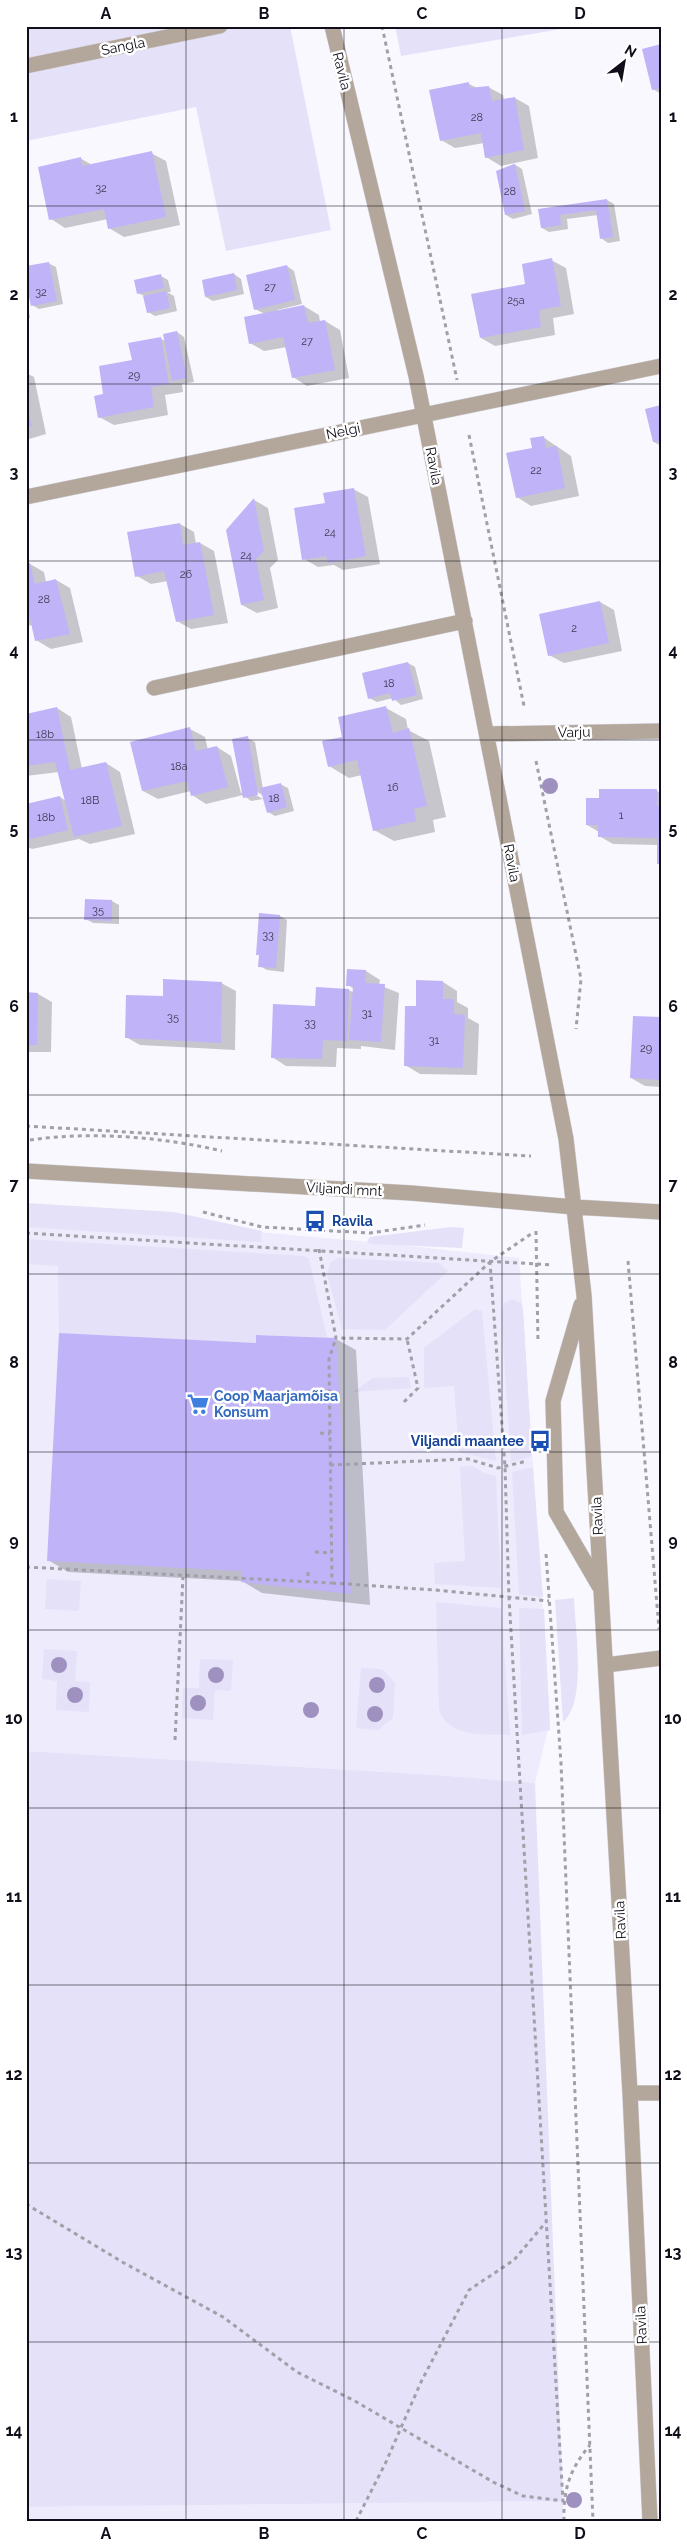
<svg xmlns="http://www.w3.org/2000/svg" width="687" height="2547" font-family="Raleway,sans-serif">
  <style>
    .built { fill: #edebfc }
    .green { fill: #e5e1f9 }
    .shadow { fill: #0003 }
    .building { fill: #c1b3f7 }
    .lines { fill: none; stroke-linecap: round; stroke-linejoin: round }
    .minor-casing { stroke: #d4d3da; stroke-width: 16 }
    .path { stroke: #a19fa8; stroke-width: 3; stroke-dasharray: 4 4; stroke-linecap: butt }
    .minor { stroke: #b3a79b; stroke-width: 15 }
    .tree { fill: #9e91c0 }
    .grid { fill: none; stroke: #110e1a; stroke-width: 1; stroke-opacity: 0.55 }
    .labels { text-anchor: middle; stroke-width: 5; stroke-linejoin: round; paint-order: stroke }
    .number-label { font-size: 11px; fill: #3d3751 }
    .street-label { font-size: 14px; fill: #110e1a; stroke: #fff }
    .transit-label { font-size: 14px; font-weight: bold; fill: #164399; stroke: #fff; text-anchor: start }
    .shop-label { font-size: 14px; font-weight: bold; fill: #366cbe; stroke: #fff; text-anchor: start }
    .neatline { fill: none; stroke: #110e1a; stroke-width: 2 }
    .grid-label { font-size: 16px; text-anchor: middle; font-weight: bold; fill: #110e1a }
  </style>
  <rect width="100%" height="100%" fill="#f9f8ff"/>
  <path class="built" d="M 26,1212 L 382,1243 L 519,1258 L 550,1721 L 535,1783 L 436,1775 L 26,1751 Z
    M 563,2501 L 563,2521 L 26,2521 L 26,2507 Z"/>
  <path class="green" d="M 26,26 L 290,26 L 331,230 L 226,251 L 196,107 L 26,141 Z
    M 395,26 L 579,26 L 401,56 Z
    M 26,1203 L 174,1212 L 262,1231 L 261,1242 L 26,1227 Z
    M 451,1227 L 464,1228 L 462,1248 L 370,1244 L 367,1241 L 370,1237 Z
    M 26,1239 L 304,1256 L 309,1259 L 327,1337 L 256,1335 L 256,1343 L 59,1333 L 58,1266 L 26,1264 Z
    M 338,1258 L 439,1263 L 448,1271 L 385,1330 L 342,1329 L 327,1274 L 331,1262 Z
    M 512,1299 L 521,1303 L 523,1308 L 532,1456 L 511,1462 L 501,1313 L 504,1303 Z
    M 475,1309 L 482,1311 L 496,1461 L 459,1452 L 454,1386 L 424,1388 L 424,1348 Z
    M 409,1377 L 411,1388 L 353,1392 L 373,1378 Z
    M 472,1466 L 484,1473 L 496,1476 L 501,1588 L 435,1584 L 434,1563 L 465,1561 L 460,1467 Z
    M 533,1467 L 543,1597 L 519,1595 L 512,1472 Z
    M 47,1579 L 81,1581 L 79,1611 L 45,1609 Z
    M 574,1598 C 575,1628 587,1703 563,1722 L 555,1600 Z
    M 436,1602 L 501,1608 L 510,1735 C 484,1734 448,1738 439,1709 Z
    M 519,1608 L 544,1609 L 550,1730 L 522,1735 Z
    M 44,1649 L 77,1651 L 75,1681 L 90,1682 L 89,1712 L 56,1710 L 57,1681 L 42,1679 Z
    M 200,1659 L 233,1660 L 231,1691 L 215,1690 L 213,1720 L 182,1718 L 183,1688 L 199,1688 Z
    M 361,1668 L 382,1669 L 395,1683 L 393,1718 L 378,1730 L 356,1728 Z
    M 26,1751 L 436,1775 L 535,1783 L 563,2501 L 26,2507 Z"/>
  <path class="shadow" d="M 661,45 L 661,94 L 653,89 Z
    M 469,84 L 477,88 L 488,87 L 503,95 L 504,100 L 515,98 L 529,106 L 538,158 L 501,166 L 486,157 L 484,143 L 455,148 L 441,140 Z
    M 151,153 L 166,161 L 180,225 L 124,237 L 109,228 L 108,219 L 65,228 L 51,219 L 80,158 L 92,165 Z
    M 514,164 L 522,169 L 532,214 L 513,219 L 506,215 L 504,168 Z
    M 607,200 L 614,204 L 620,241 L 608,243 L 601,238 L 598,215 L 567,219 L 568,229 L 549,232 L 542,228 L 539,210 Z
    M 551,260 L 566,268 L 574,314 L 553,318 L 555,335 L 495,346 L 481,338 Z
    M 48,263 L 56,267 L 63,304 L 39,309 L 32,305 Z
    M 287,266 L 294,271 L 302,304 L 277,310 L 277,312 L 304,306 L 319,315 L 320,322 L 325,321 L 340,330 L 349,378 L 307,386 L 293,377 L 287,347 L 264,351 L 250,343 L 265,314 L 255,309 Z
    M 234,274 L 241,279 L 244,294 L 213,301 L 206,297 Z
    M 161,276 L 168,280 L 171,292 L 167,292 L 174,296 L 177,311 L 155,316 L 148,312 L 144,296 L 138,293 Z
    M 26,298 L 30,318 L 26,318 Z
    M 177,332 L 184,337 L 194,382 L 182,384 L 183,392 L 165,395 L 168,415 L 114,425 L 99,417 L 105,395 L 133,361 L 160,338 L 165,341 Z
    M 26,373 L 34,377 L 46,434 L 26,440 Z
    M 661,407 L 661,446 L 654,442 Z
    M 543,437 L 571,456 L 579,496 L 531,506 L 517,497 L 534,449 Z
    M 353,489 L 368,497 L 380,564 L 343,570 L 334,565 L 318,567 L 304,559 Z
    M 254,500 L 268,508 L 278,560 L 270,568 L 278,608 L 257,613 L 242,605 L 227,530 Z
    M 180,524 L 194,532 L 196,544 L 200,543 L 214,551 L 228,623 L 191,629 L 177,621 L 168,581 L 151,584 L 137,576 Z
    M 30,564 L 44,572 L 46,582 L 56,580 L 70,588 L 83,642 L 51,649 L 36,640 L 33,625 L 26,626 L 26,565 Z
    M 600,602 L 614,610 L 622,651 L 564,663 L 549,655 Z
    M 408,663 L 415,667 L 423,699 L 401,705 L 393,698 L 377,702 L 369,698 Z
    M 57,708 L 71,717 L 82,769 L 106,763 L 120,772 L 135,834 L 90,844 L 79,839 L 32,849 L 26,846 L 26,805 L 60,797 L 66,801 L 59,772 L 26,776 L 26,715 Z
    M 386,708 L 406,719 L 408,730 L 429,741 L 446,817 L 433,820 L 435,832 L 394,841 L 374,830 L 362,775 L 349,778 L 329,766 L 344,738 Z
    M 190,729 L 205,737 L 208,750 L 217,747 L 231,756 L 241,793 L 243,792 L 247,738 L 255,742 L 263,789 L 280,784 L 288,788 L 294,811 L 275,816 L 268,812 L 264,796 L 254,790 L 252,793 L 263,799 L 251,801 L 243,795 L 206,804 L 192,795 L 191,791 L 158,799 L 143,791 Z
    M 600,790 L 657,791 L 661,793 L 661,865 L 658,863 L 658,845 L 613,844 L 599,836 L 599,832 L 587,825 L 600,800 Z
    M 112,901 L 119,905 L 119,924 L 93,923 L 86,919 Z
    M 260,914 L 280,916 L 287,920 L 284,972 L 267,970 L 260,966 Z
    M 366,971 L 380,980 L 379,985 L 399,993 L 395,1050 L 361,1046 L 361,1049 L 337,1048 L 336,1067 L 286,1066 L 272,1057 L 316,1008 L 349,990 L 354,993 L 354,989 L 348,985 Z
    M 443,982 L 457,991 L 457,1002 L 468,1008 L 468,1018 L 479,1024 L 477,1075 L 420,1074 L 405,1065 L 417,1007 Z
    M 221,983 L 236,991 L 235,1050 L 140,1045 L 126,1037 Z
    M 26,994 L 38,994 L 52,1002 L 51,1052 L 26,1052 Z
    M 661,1019 L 661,1087 L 645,1086 L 631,1078 Z
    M 336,1339 L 356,1350 L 370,1605 L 262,1593 L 242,1581 L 68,1572 L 48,1560 L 257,1344 Z"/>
  <path class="building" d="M 661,44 L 661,88 L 652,90 L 642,49 Z
    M 469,82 L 469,88 L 489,86 L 492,101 L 515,97 L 524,150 L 485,158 L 481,133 L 440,141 L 429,90 Z
    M 152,151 L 166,217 L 108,229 L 104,209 L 49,220 L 38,167 L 81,157 L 82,166 Z
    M 515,164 L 525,211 L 505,215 L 496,171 Z
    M 607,199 L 613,237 L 600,239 L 596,210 L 560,215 L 561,225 L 541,228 L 538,209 Z
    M 552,258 L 561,306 L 539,310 L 541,327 L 480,338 L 471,294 L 525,284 L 522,264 Z
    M 49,262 L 57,301 L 31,306 L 26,284 L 26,266 Z
    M 287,265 L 295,300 L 254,310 L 246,275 Z
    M 234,273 L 237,290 L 205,297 L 202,280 Z
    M 161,274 L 164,288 L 137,294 L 134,280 Z
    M 166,291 L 170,308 L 147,313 L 143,296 Z
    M 304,305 L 308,323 L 325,320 L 335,370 L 292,378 L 283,337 L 249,344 L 244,317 Z
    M 177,331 L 187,378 L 172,381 L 163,334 Z
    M 161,337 L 169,384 L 151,387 L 154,407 L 98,418 L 94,396 L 103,394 L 99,366 L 132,360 L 128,343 Z
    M 26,402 L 32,426 L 26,428 Z
    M 661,405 L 661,441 L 653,442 L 645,409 Z
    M 544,436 L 546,448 L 557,446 L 565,488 L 516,498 L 506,453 L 532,448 L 530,438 Z
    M 354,488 L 366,556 L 328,563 L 326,556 L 302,560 L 294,508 L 325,503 L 323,493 Z
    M 254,498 L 264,551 L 256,559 L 264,600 L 241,605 L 226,530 Z
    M 180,523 L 183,545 L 200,542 L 214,615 L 176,622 L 164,571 L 135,577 L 127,532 Z
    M 30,563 L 35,584 L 56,579 L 70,634 L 35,641 L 29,614 L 26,615 L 26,564 Z
    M 600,601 L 609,643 L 548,656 L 539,614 Z
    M 408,662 L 417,695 L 392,701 L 390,693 L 368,699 L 362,673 Z
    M 386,706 L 393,733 L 409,728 L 427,806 L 414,809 L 416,821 L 373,831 L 357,760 L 328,767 L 322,741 L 342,737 L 338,717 Z
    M 57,707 L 70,770 L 106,762 L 122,826 L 74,837 L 55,762 L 26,766 L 26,714 Z
    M 190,727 L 196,751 L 217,746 L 228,787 L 191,796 L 187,781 L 142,791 L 130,742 Z
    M 248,736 L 258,795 L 243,798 L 232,739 Z
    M 281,783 L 287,807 L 267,813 L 260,788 Z
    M 599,789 L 657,789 L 657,806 L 661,806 L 661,864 L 657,864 L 657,838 L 598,837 L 598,825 L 586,825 L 586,798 L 599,798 Z
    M 60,796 L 68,830 L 26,840 L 26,804 Z
    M 85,899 L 112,900 L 112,921 L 84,920 Z
    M 259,913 L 280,915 L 276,968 L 258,967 L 259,955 L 256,955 Z
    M 347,969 L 366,970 L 365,983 L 385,984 L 381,1042 L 349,1040 L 353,986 L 346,986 Z
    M 163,979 L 222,982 L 221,1043 L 125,1038 L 126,995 L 163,996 Z
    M 416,980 L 443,981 L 443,999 L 454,999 L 454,1014 L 465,1015 L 463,1068 L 404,1066 L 405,1006 L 416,1006 Z
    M 316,987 L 349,989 L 347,1041 L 323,1040 L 322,1059 L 271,1058 L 273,1004 L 315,1006 Z
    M 26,992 L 38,993 L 37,1045 L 26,1045 Z
    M 633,1016 L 661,1017 L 661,1080 L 630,1078 Z
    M 59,1333 L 256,1343 L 256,1335 L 336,1338 L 351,1594 L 241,1582 L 241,1571 L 47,1561 Z"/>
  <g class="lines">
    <g class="minor-casing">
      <path id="minor" d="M 332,26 L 416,376 L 566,1139 L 584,1295 L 630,2093 L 650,2521
        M 26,66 L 220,26
        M 26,497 L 661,366
        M 154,688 L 465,621
        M 487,734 L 661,731
        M 26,1171 L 411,1193 L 574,1207 L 661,1212
        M 581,1305 L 553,1401 L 556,1512 L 599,1586
        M 606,1665 L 661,1658
        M 630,2093 L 661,2093"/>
    </g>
    <path class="path" d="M 382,26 L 457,380
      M 469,435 L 524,706
      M 536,761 L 581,979 L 576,1029
      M 26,1126 L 531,1156
      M 30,1140 C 91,1131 162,1137 222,1151
      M 203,1212 L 262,1227 L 370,1233 L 425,1225
      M 536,1231 L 538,1342
      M 26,1233 L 552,1265
      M 319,1249 L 336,1338 L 407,1339 L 490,1262
      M 628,1261 L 659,1629
      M 404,1402 L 418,1388 L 407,1339
      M 320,1433 L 330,1434
      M 330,1465 L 468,1459 L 498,1468 L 527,1461
      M 315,1552 L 331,1553
      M 546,1554 L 561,1763 L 593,2521
      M 26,1567 L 332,1583 L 329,1359 L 336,1338
      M 308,1572 L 308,1581
      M 332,1583 L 435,1590 L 549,1601
      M 175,1740 L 183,1577
      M 26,2204 L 124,2263 L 223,2317 L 297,2372 L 355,2401 L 493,2482 L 523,2496 L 563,2501 L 509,1598 L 505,1467 L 490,1262 L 534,1232
      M 356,2521 L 386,2462 L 421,2382 L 469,2290 L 514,2260 L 546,2222
      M 564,2521 C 563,2489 570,2469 590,2445"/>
    <use href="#minor" class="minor"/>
  </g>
  <g class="tree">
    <circle cx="550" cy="786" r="8"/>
    <circle cx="59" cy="1665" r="8"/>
    <circle cx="216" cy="1675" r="8"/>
    <circle cx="377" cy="1685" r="8"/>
    <circle cx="75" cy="1695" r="8"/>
    <circle cx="198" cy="1703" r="8"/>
    <circle cx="311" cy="1710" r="8"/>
    <circle cx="375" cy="1714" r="8"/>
    <circle cx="574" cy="2500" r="8"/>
  </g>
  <path class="grid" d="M 186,26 L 186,2521M 344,26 L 344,2521M 502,26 L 502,2521M 26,206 L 661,206M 26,384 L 661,384M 26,561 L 661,561M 26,740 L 661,740M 26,918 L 661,918M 26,1095 L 661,1095M 26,1274 L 661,1274M 26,1452 L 661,1452M 26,1630 L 661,1630M 26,1808 L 661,1808M 26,1985 L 661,1985M 26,2163 L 661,2163M 26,2342 L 661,2342"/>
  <defs>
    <g id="bus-bare" transform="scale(1.725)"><path d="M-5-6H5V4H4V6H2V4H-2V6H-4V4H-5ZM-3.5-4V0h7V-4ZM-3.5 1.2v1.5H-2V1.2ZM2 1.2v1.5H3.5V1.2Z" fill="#1a4fb4" stroke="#fff" stroke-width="2.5" paint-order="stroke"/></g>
    <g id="supermarket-bare" transform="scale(1.725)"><path d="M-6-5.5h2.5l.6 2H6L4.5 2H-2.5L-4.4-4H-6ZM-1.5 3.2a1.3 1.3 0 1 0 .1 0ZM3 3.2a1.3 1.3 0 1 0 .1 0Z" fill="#3f7fe0" stroke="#fff" stroke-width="2.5" paint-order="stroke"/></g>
  </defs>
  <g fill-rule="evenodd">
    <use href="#bus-bare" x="315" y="1221"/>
    <use href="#supermarket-bare" x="198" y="1404"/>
    <use href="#bus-bare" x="540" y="1441"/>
  </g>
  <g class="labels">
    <g class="number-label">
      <text x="477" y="121">28</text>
      <text x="101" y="192">32</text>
      <text x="510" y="195">28</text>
      <text x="270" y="291">27</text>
      <text x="41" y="296">32</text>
      <text x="516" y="304">25a</text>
      <text x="307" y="345">27</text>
      <text x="134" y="379">29</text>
      <text x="536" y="474">22</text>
      <text x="330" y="536">24</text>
      <text x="246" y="559">24</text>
      <text x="186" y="578">26</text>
      <text x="44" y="603">28</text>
      <text x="574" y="632">2</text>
      <text x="389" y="687">18</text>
      <text x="45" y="738">18b</text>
      <text x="179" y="770">18a</text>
      <text x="393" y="791">16</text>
      <text x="274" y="802">18</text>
      <text x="90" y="804">18B</text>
      <text x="621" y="819">1</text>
      <text x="46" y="821">18b</text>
      <text x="98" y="914">35</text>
      <text x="268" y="939">33</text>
      <text x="367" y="1017">31</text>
      <text x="173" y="1021">35</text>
      <text x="310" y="1027">33</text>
      <text x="434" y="1044">31</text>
      <text x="646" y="1052">29</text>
    </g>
    <g class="street-label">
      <text transform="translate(123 46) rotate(-11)" y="5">Sangla</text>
      <text transform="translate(342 71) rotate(76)" y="5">Ravila</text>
      <text transform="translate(343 431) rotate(-12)" y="5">Nelgi</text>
      <text transform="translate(434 466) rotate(79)" y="5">Ravila</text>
      <text transform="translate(574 732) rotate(-1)" y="5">Varju</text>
      <text transform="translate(512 863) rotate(79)" y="5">Ravila</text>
      <text transform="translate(344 1189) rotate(3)" y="5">Viljandi mnt</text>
      <text transform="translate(597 1516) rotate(-93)" y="5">Ravila</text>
      <text transform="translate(620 1920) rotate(-93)" y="5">Ravila</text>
      <text transform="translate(641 2325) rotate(-93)" y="5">Ravila</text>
    </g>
    <g class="transit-label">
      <text x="332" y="1226">Ravila</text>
      <text x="524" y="1446" text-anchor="end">Viljandi maantee</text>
    </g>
    <g class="shop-label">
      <text x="214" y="1401">Coop Maarjamõisa<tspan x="214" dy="16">Konsum</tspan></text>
    </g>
  </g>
  <rect width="687" height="2547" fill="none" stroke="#ffffff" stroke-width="55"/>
  <g transform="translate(624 62) rotate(31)" stroke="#ffffff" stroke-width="4" paint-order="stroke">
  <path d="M0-4L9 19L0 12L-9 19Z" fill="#110e1a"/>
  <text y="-8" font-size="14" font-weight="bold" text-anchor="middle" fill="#110e1a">N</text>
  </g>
  <rect x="28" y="28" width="632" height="2492" class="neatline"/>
  <g class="grid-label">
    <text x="106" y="19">A</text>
    <text x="264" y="19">B</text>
    <text x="422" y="19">C</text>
    <text x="580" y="19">D</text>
    <text x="14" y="122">1</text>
    <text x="673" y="122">1</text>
    <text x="14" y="300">2</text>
    <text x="673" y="300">2</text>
    <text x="14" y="478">3</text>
    <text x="673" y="478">3</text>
    <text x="14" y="656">4</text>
    <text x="673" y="656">4</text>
    <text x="14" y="834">5</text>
    <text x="673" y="834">5</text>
    <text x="14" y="1012">6</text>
    <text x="673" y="1012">6</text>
    <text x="14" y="1190">7</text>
    <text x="673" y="1190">7</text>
    <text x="14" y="1368">8</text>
    <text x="673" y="1368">8</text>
    <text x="14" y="1546">9</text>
    <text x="673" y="1546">9</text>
    <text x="14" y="1724">10</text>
    <text x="673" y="1724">10</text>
    <text x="14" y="1902">11</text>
    <text x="673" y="1902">11</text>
    <text x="14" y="2080">12</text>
    <text x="673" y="2080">12</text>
    <text x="14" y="2258">13</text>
    <text x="673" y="2258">13</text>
    <text x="14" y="2436">14</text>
    <text x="673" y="2436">14</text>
    <text x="106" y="2539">A</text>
    <text x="264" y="2539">B</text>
    <text x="422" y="2539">C</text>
    <text x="580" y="2539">D</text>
  </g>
</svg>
